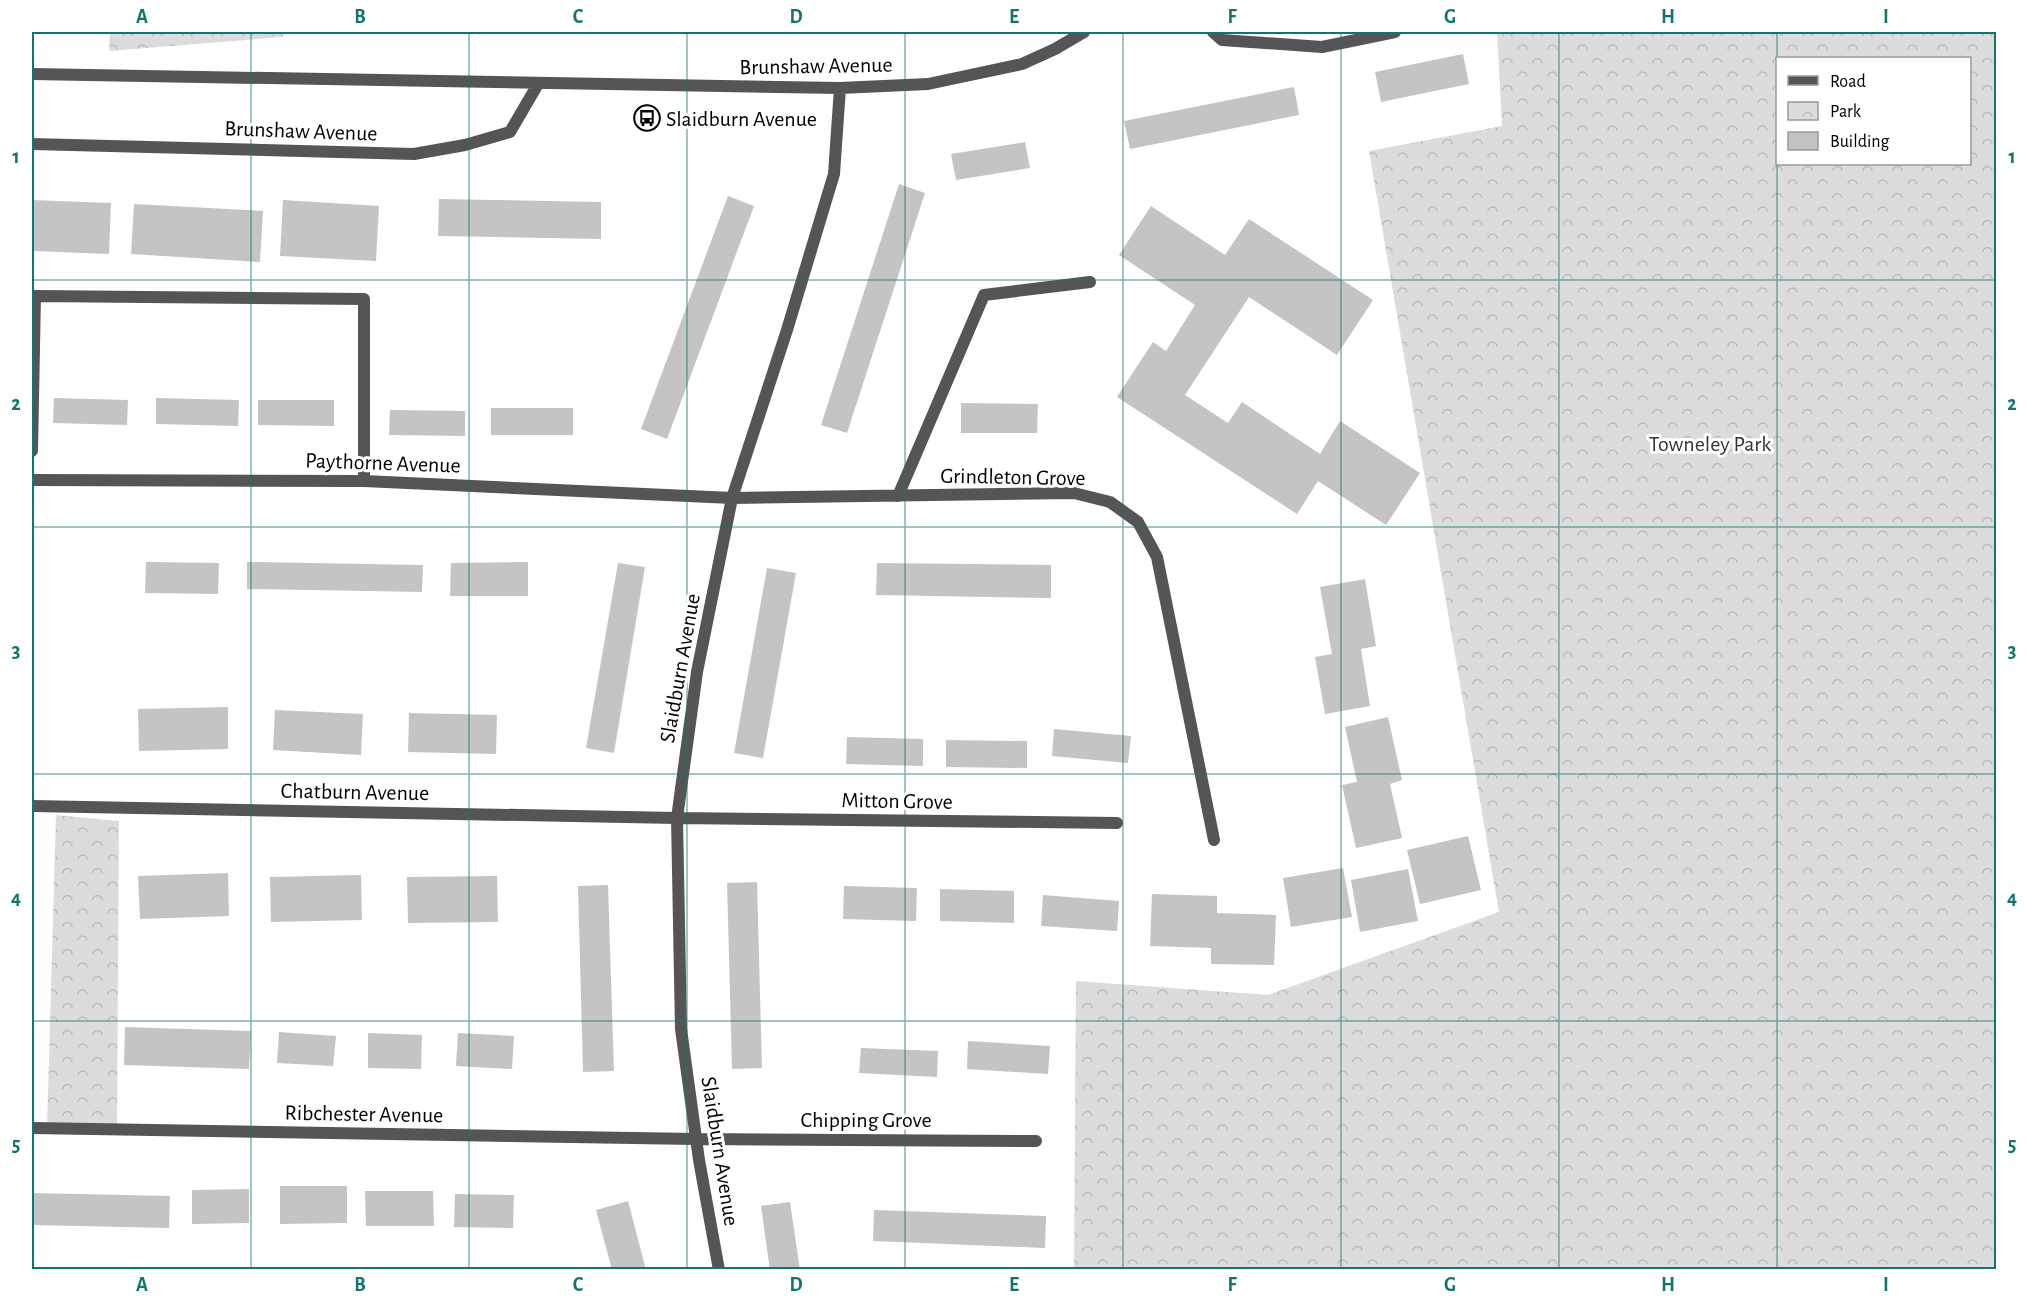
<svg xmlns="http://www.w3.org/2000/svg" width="2028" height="1301" font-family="'Alegreya Sans',sans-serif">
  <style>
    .park { fill: url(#park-crowns); fill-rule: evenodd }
    .building { fill: #c4c4c4 }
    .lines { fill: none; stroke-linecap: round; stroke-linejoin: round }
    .service { stroke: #555; stroke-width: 12 }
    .minor { stroke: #555; stroke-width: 12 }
    .grid { fill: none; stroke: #0f766e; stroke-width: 1.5; stroke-opacity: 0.55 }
    .labels { text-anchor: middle; stroke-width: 6; stroke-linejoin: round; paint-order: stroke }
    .street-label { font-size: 22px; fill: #000; stroke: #fff }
    .poi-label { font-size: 22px; fill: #000; stroke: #fff; text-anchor: start }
    .park-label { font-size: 22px; fill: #333; stroke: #fff }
    .neatline { fill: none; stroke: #0f766e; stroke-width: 2 }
    .grid-label { font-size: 20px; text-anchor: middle; font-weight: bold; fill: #0f766e }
  </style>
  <defs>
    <pattern id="park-crowns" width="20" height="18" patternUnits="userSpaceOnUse" patternTransform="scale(1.5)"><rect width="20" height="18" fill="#dcdcdc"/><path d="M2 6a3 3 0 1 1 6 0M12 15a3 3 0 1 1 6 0" fill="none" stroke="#bbb"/></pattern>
  </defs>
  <rect width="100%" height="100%" fill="#fff"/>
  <path class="park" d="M 110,32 L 283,32 L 283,37 L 109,51 Z
    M 1497,32 L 1996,32 L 1996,1269 L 1074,1269 L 1076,981 L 1268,995 L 1499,912 L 1369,151 L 1502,126 ZM 1778,58 L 1970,58 L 1970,164 L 1778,164 Z
    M 56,815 L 119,821 L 117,1130 L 47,1128 Z"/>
  <path class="building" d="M 1463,54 L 1469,84 L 1381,102 L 1375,72 Z
    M 1294,87 L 1299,115 L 1130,149 L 1124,121 Z
    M 1025,142 L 1030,168 L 956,180 L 951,154 Z
    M 899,184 L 925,193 L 847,433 L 821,425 Z
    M 728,196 L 754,206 L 667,439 L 641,429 Z
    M 439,199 L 601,202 L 601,239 L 438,236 Z
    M 32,200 L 111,203 L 109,254 L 32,251 Z
    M 283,200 L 379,206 L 376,261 L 280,256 Z
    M 134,204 L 263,211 L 260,262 L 131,254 Z
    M 1151,206 L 1225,255 L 1249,219 L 1373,300 L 1337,355 L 1249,297 L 1185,395 L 1228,423 L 1242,402 L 1320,454 L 1340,421 L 1420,473 L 1386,525 L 1318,481 L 1297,514 L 1117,397 L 1153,342 L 1166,351 L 1195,305 L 1119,255 Z
    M 54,398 L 128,400 L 127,425 L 53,423 Z
    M 156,398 L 239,400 L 238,426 L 156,424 Z
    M 258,400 L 334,400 L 334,426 L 258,425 Z
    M 961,403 L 1038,404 L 1037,433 L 961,433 Z
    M 491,408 L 573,408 L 573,435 L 491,435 Z
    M 390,410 L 465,411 L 465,436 L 389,435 Z
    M 146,562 L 219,563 L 218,594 L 145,593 Z
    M 247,562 L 423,565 L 422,592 L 247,589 Z
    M 528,562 L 528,596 L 450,596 L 451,563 Z
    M 618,563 L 645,567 L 614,753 L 586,748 Z
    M 877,563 L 1051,565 L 1051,598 L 876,595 Z
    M 767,568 L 796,573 L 763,758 L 734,753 Z
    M 1365,579 L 1376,646 L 1361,649 L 1370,706 L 1325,714 L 1315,657 L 1332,654 L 1320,587 Z
    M 228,707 L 228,749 L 139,751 L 138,709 Z
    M 275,710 L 363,714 L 361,755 L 273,750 Z
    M 409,713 L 497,715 L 496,754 L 408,752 Z
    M 1388,717 L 1402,780 L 1390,784 L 1402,838 L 1356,848 L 1342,785 L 1357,782 L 1345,727 Z
    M 1054,729 L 1131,736 L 1128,763 L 1052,756 Z
    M 847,737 L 923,739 L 923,766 L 846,764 Z
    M 946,740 L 1027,741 L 1027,768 L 946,767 Z
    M 1468,836 L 1481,890 L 1420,904 L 1407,850 Z
    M 1343,868 L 1352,917 L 1291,927 L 1283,878 Z
    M 1408,869 L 1418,921 L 1360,932 L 1351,880 Z
    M 228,873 L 229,916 L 140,919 L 138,876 Z
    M 361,875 L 362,920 L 271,922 L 270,877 Z
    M 497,876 L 498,922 L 408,923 L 407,877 Z
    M 757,882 L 762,1068 L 732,1069 L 727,883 Z
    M 608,885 L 614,1071 L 583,1072 L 578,886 Z
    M 844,886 L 917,888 L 916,921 L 843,919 Z
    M 940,889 L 1014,891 L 1014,923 L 940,921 Z
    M 1152,894 L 1217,896 L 1217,913 L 1276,915 L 1274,965 L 1211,964 L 1211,948 L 1150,946 Z
    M 1043,895 L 1119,901 L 1117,931 L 1041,926 Z
    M 125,1027 L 251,1031 L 249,1069 L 124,1065 Z
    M 279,1032 L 336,1036 L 333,1066 L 277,1063 Z
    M 368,1033 L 422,1035 L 421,1069 L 368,1068 Z
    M 458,1033 L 514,1036 L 512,1069 L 456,1066 Z
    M 968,1041 L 1050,1046 L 1048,1074 L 967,1069 Z
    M 861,1048 L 938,1051 L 937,1077 L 859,1073 Z
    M 280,1186 L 347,1186 L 347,1223 L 280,1224 Z
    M 249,1189 L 249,1223 L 192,1224 L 192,1190 Z
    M 365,1191 L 433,1191 L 434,1226 L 366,1226 Z
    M 32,1193 L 170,1196 L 169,1228 L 32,1225 Z
    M 455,1194 L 514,1195 L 513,1228 L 454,1227 Z
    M 628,1201 L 646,1270 L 612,1270 L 596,1210 Z
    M 790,1202 L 800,1270 L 770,1270 L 761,1206 Z
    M 874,1210 L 1046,1216 L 1045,1248 L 873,1241 Z"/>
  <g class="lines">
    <path class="service" d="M 1213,32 L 1222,40 L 1322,47 L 1395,32
      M 32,451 L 35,296 L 364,299 L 364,481"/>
    <path class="minor" d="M 32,74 L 840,88 L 928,84 L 1022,64 L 1055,49 L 1084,32
      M 32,144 L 414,154 L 465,145 L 510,132 L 538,84
      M 32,480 L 364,481 L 732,498 L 1074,493 L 1110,502 L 1138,522 L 1157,557 L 1214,840
      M 898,496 L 984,295 L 1090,282
      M 32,806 L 677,818 L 1117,823
      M 32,1128 L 696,1139 L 1036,1141
      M 719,1270 L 699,1160 L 681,1029 L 677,818 L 697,672 L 732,498 L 787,330 L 834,174 L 840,88"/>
  </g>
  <path class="grid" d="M 251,32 L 251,1270M 469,32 L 469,1270M 687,32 L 687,1270M 905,32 L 905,1270M 1123,32 L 1123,1270M 1341,32 L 1341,1270M 1559,32 L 1559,1270M 1777,32 L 1777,1270M 32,280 L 1996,280M 32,527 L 1996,527M 32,774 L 1996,774M 32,1021 L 1996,1021"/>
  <defs>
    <g id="bus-ring" transform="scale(1.35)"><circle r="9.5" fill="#fff" stroke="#000" stroke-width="1.5"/><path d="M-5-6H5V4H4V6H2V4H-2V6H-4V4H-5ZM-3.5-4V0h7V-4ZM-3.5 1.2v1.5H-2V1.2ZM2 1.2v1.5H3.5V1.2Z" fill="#000"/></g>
  </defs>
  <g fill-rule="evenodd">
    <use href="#bus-ring" x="647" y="118"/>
  </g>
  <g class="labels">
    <g class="street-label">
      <text transform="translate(816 65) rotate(-1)" y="8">Brunshaw Avenue</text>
      <text transform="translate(301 130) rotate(2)" y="8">Brunshaw Avenue</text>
      <text transform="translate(383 462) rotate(2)" y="8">Paythorne Avenue</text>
      <text transform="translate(1013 476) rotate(1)" y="8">Grindleton Grove</text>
      <text transform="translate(679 668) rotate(-80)" y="8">Slaidburn Avenue</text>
      <text transform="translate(355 791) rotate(1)" y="8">Chatburn Avenue</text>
      <text transform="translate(897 800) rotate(1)" y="8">Mitton Grove</text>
      <text transform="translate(364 1113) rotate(1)" y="8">Ribchester Avenue</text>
      <text x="866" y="1127">Chipping Grove</text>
      <text transform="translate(721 1151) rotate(81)" y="8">Slaidburn Avenue</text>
    </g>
    <g class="poi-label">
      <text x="666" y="126">Slaidburn Avenue</text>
    </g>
    <g class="park-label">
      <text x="1710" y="451">Towneley Park</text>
    </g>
  </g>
  <rect width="2028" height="1301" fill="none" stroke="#ffffff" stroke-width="66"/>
  <rect x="1776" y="57" width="195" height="108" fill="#ffffff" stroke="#999999" stroke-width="1.5"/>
  <rect x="1788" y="76" width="30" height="9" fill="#555555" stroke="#999999" stroke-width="1.5"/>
  <text x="1830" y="87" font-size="18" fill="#000000">Road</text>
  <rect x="1788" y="102" width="30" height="18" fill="url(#park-crowns)" stroke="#999999" stroke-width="1.5"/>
  <text x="1830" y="117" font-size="18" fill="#000000">Park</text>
  <rect x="1788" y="132" width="30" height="18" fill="#c4c4c4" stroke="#999999" stroke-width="1.5"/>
  <text x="1830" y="147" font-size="18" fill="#000000">Building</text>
  <rect x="33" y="33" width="1962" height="1235" class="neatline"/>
  <g class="grid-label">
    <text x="142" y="23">A</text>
    <text x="360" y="23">B</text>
    <text x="578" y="23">C</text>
    <text x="796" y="23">D</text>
    <text x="1014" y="23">E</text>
    <text x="1232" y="23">F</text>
    <text x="1450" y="23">G</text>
    <text x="1668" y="23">H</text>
    <text x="1886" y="23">I</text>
    <text x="16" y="163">1</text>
    <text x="2012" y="163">1</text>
    <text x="16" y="410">2</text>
    <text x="2012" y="410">2</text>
    <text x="16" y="657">3</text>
    <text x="2012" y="657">3</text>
    <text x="16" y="904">4</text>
    <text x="2012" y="904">4</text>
    <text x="16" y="1151">5</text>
    <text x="2012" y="1151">5</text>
    <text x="142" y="1291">A</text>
    <text x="360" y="1291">B</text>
    <text x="578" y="1291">C</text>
    <text x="796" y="1291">D</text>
    <text x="1014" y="1291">E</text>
    <text x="1232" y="1291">F</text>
    <text x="1450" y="1291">G</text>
    <text x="1668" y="1291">H</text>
    <text x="1886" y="1291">I</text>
  </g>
</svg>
